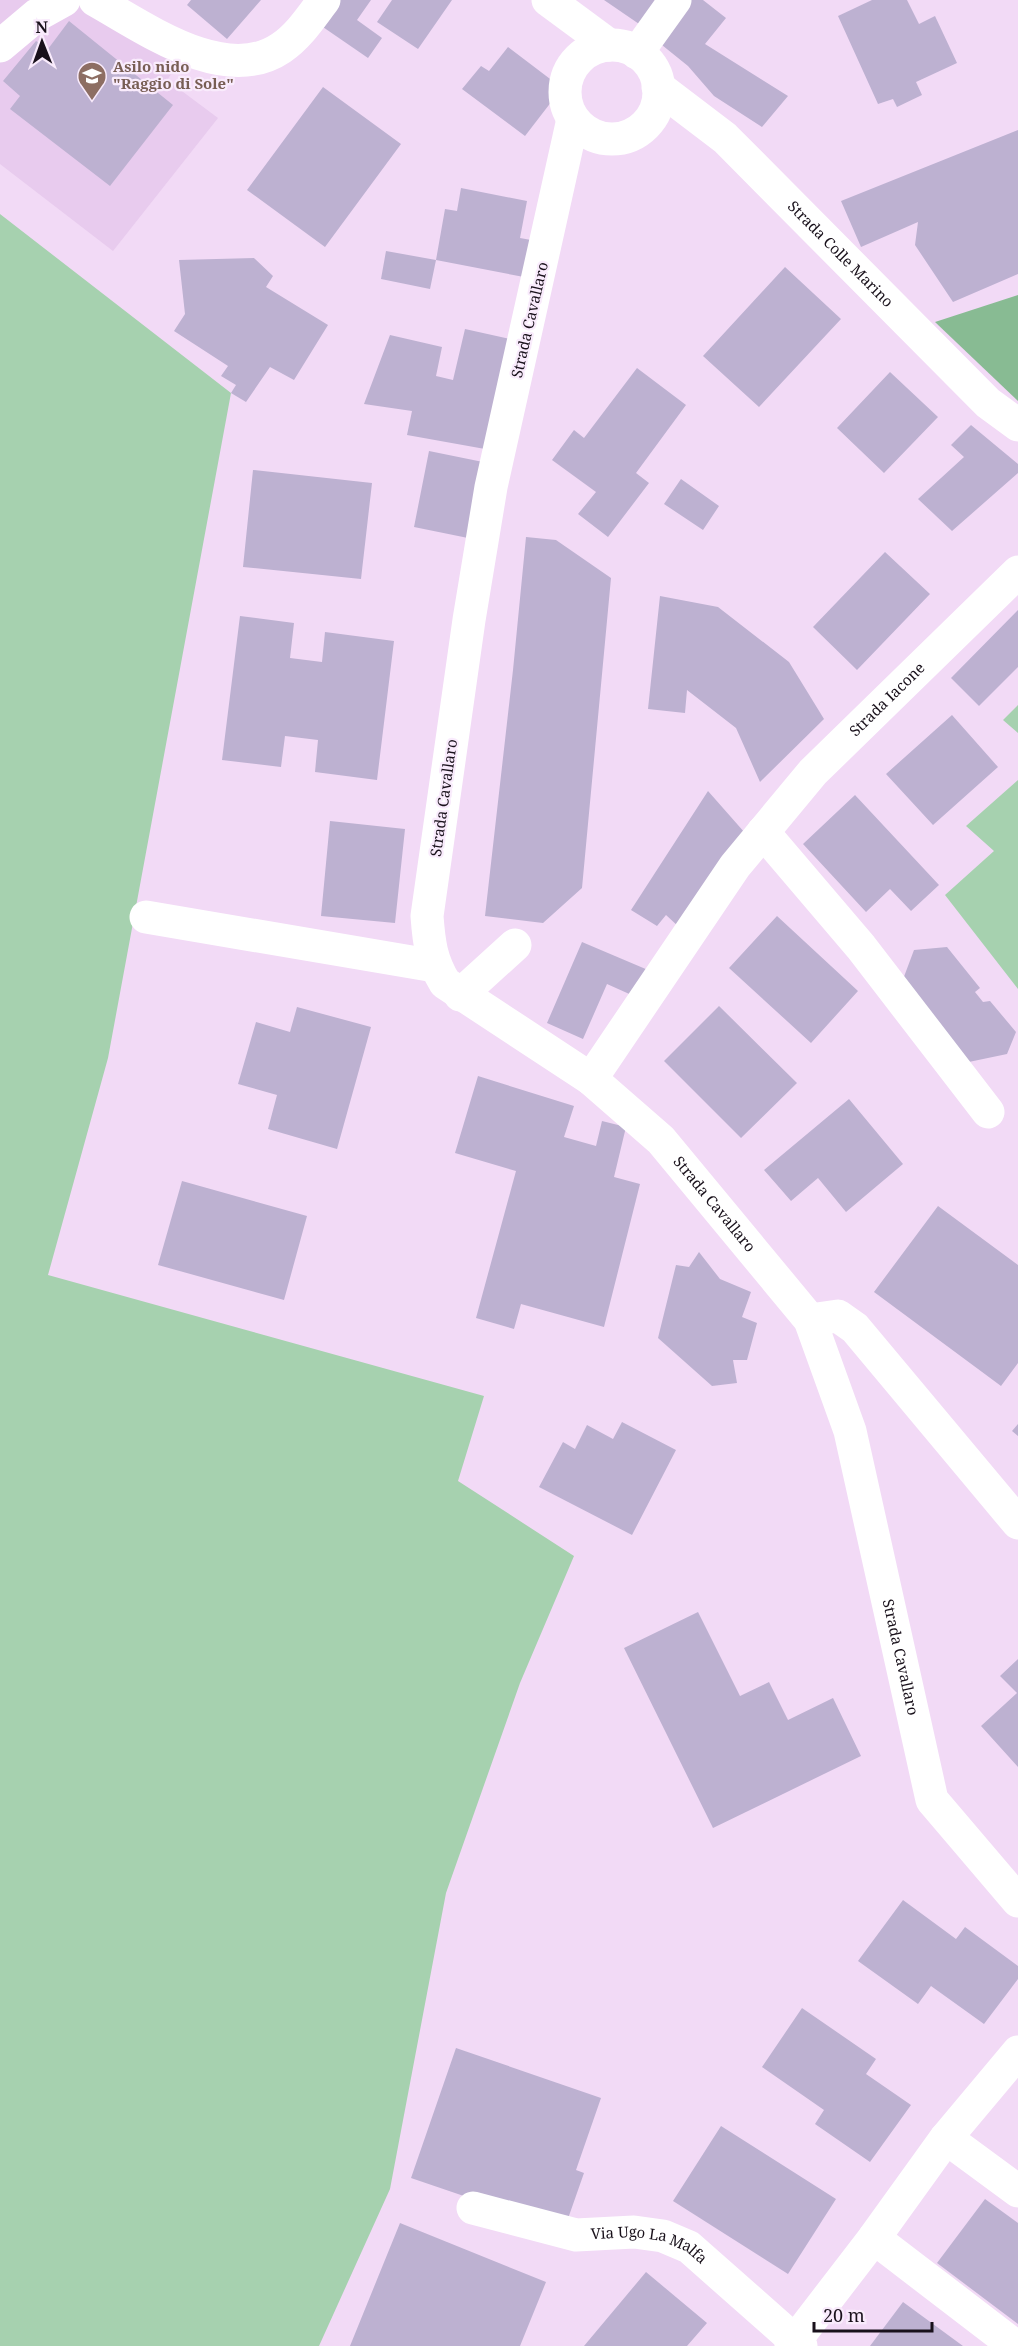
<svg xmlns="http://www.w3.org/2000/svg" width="1018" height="2346" font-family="'Noto Serif',serif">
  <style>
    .built { fill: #e8cbee }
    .green { fill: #a6d1af }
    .forest { fill: #88bb93 }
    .building { fill: #bdb1d1 }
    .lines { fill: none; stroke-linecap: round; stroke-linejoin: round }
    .minor { stroke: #fff; stroke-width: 33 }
    .labels { text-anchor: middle; stroke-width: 4.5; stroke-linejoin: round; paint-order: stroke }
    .education-label { font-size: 15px; font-weight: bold; fill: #785e54; stroke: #f9ebfc; text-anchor: start }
    .street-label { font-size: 15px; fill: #19111b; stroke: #f9ebfc }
  </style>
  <rect width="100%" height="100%" fill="#f2daf6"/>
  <path class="built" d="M 0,0 L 114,0 L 194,42 L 167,80 L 218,118 L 113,251 L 0,164 Z"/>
  <path class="green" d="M 0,214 L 231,393 L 108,1058 L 48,1275 L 484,1396 L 458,1481 L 574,1556 L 520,1683 L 446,1893 L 390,2189 L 319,2346 L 0,2346 Z
    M 1018,705 L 1018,733 L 1003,720 Z
    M 1018,780 L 1018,989 L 945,895 L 994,851 L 966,826 Z"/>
  <path class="forest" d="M 1018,295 L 1018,401 L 935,322 Z"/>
  <path class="building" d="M 191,0 L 261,0 L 227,39 L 187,5 Z
    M 338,0 L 371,0 L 357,20 L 382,38 L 368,58 L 320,25 Z
    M 392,0 L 452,0 L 418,49 L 377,22 Z
    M 604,0 L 660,0 L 642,26 Z
    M 689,0 L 703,0 L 726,18 L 705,44 L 788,96 L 762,127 L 714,96 L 688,66 L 657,41 Z
    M 872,0 L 907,0 L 919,24 L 935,16 L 957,63 L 916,82 L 922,95 L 897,107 L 893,99 L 878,104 L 838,16 Z
    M 69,21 L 173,105 L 110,186 L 10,109 L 20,96 L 3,81 L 36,41 L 48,49 Z
    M 508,47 L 562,88 L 525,136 L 462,89 L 481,66 L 489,71 Z
    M 323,87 L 401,144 L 325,247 L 247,190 Z
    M 1018,130 L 1018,274 L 953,302 L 915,245 L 918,222 L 861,247 L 841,201 Z
    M 461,188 L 527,201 L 520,238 L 531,240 L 524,277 L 436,260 L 445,209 L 457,211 Z
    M 386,251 L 436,260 L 430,289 L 381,279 Z
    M 254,258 L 273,276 L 266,287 L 328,325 L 294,380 L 270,367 L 246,402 L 231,393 L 236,385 L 221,376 L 228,366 L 174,331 L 185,314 L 179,260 Z
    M 785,267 L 841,319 L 759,407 L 703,356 Z
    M 465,329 L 519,341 L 485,449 L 407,435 L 412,411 L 364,404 L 390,335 L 442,347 L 436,376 L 453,380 Z
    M 637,368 L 686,405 L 636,473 L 649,483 L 608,537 L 578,514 L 596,492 L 552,460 L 574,430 L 584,438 Z
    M 890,372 L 938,417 L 884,473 L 837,428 Z
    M 971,425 L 1018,464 L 1018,473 L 952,531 L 918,499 L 964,457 L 951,445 Z
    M 429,451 L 483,462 L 468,538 L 414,527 Z
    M 253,470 L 372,483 L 361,579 L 243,567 Z
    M 681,479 L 719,506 L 703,530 L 664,504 Z
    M 526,537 L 556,540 L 611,578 L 582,888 L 543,923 L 485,916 L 513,670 Z
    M 885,552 L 930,594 L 857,670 L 813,627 Z
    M 660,596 L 718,607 L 789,662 L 824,719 L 760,782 L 736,728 L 687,690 L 685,713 L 648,709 Z
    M 1018,610 L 1018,667 L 979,706 L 951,678 Z
    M 240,616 L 294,623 L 290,658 L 322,662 L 325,632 L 394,641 L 377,780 L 315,772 L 318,740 L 285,736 L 281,767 L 222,760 Z
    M 952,715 L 998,767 L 933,825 L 886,774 Z
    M 708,791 L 745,833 L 679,927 L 666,915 L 657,926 L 631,910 Z
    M 855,795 L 939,885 L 911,911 L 890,889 L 866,912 L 803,844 Z
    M 330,821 L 405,829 L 395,923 L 321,916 Z
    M 777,916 L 858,991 L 811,1043 L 729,968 Z
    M 582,942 L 648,970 L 636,997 L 607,984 L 583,1039 L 547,1023 Z
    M 947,947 L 980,988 L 975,992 L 983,1002 L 990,1001 L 1016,1032 L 1007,1054 L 964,1063 L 899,990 L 914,950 Z
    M 719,1006 L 797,1083 L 741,1138 L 664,1061 Z
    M 297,1007 L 371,1027 L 337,1149 L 268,1129 L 277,1095 L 238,1084 L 256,1022 L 290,1032 Z
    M 478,1076 L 574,1106 L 564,1137 L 596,1146 L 602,1121 L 626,1127 L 614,1177 L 640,1184 L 604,1327 L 521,1304 L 514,1329 L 476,1318 L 516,1171 L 455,1153 Z
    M 849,1099 L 903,1164 L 846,1212 L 818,1178 L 791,1201 L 764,1170 Z
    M 182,1181 L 307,1216 L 284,1300 L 158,1265 Z
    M 938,1206 L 1018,1265 L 1018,1363 L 1001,1386 L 874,1292 Z
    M 699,1252 L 720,1279 L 751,1292 L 742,1317 L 757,1323 L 747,1360 L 733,1360 L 737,1383 L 712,1386 L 658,1338 L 676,1265 L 689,1267 Z
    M 622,1422 L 676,1450 L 632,1535 L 539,1487 L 563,1442 L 575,1449 L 587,1425 L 613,1439 Z
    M 1018,1424 L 1018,1436 L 1012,1431 Z
    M 698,1612 L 740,1696 L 769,1682 L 788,1720 L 833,1698 L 861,1756 L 713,1828 L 624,1648 Z
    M 1018,1659 L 1018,1767 L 981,1726 L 1017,1693 L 1000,1676 Z
    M 903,1900 L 956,1939 L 965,1927 L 1018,1966 L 1018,1979 L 984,2024 L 931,1986 L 918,2004 L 858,1961 Z
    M 802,2008 L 876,2059 L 866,2074 L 911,2105 L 870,2162 L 815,2124 L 824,2110 L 762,2067 Z
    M 456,2048 L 601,2098 L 576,2170 L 584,2173 L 564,2230 L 411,2178 Z
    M 721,2126 L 836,2199 L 788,2274 L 673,2201 Z
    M 985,2199 L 1018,2223 L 1018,2324 L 937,2263 Z
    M 400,2223 L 546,2282 L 520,2346 L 350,2346 Z
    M 646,2272 L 707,2323 L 687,2346 L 584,2346 Z
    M 903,2302 L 963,2346 L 870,2346 Z"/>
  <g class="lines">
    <g class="minor">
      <path d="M 95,0 C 145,28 225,86 281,48 C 299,36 311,17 324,0"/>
      <path d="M 548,0 L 609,45"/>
      <circle cx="612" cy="92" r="47"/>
      <path d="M 0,46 L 37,15 L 64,0"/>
      <path d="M 637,53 L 675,0"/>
      <path id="s1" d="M 658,87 L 725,138 L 988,403 L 1018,425"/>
      <path id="s2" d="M 573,119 L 491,487 L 469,620 L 427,916 C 429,943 431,960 445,983 L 591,1079 L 661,1140 L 810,1320 L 850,1431 L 932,1800 L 1018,1901"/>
      <path d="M 763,832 L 861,947 L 988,1112"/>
      <path d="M 146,917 L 435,966"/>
      <path d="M 460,995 L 515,945"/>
      <path id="s3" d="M 591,1079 L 735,866 L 813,772 L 1018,572"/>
      <path d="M 810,1320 L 838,1316 L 855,1328 L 1018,1523"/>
      <path d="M 946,2138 L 1018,2191"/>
      <path id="s4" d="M 473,2208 L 576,2235 L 634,2232 L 663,2236 L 689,2247 L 801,2346"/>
      <path d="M 874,2238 L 1015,2346"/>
      <path d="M 791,2346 L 874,2238 L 946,2138 L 1018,2052"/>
    </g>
  </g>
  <defs>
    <g id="school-pin" transform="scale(1.5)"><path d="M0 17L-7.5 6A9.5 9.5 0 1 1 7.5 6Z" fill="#8d6e63" stroke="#f9ebfc"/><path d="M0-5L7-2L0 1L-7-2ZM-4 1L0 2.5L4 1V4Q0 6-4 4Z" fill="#fff"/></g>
  </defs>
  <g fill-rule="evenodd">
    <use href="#school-pin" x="92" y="76"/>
  </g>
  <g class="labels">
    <g class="education-label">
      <text x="113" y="72">Asilo nido<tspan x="113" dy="17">"Raggio di Sole"</tspan></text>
    </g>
    <g class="street-label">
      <text dy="5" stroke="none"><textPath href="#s1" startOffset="248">Strada Colle Marino</textPath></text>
      <text transform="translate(530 320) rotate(-77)" y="5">Strada Cavallaro</text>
      <text dy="5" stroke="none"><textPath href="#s3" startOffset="483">Strada Iacone</textPath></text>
      <text transform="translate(444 798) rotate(-82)" y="5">Strada Cavallaro</text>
      <text dy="5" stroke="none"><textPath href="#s2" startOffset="1232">Strada Cavallaro</textPath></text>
      <text dy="5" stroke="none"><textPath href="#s2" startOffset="1732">Strada Cavallaro</textPath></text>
      <text dy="5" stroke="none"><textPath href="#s4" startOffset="182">Via Ugo La Malfa</textPath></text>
    </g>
  </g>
  <g transform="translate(42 42) rotate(359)" stroke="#f9ebfc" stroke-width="4.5" paint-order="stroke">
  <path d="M0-4.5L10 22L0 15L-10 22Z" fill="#19111b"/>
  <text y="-9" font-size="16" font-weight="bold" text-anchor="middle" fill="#19111b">N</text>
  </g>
  <path d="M814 2322v9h118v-9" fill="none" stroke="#19111b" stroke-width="3"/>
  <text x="823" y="2322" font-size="18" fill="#19111b" stroke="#f9ebfc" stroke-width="4.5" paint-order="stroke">20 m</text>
</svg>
